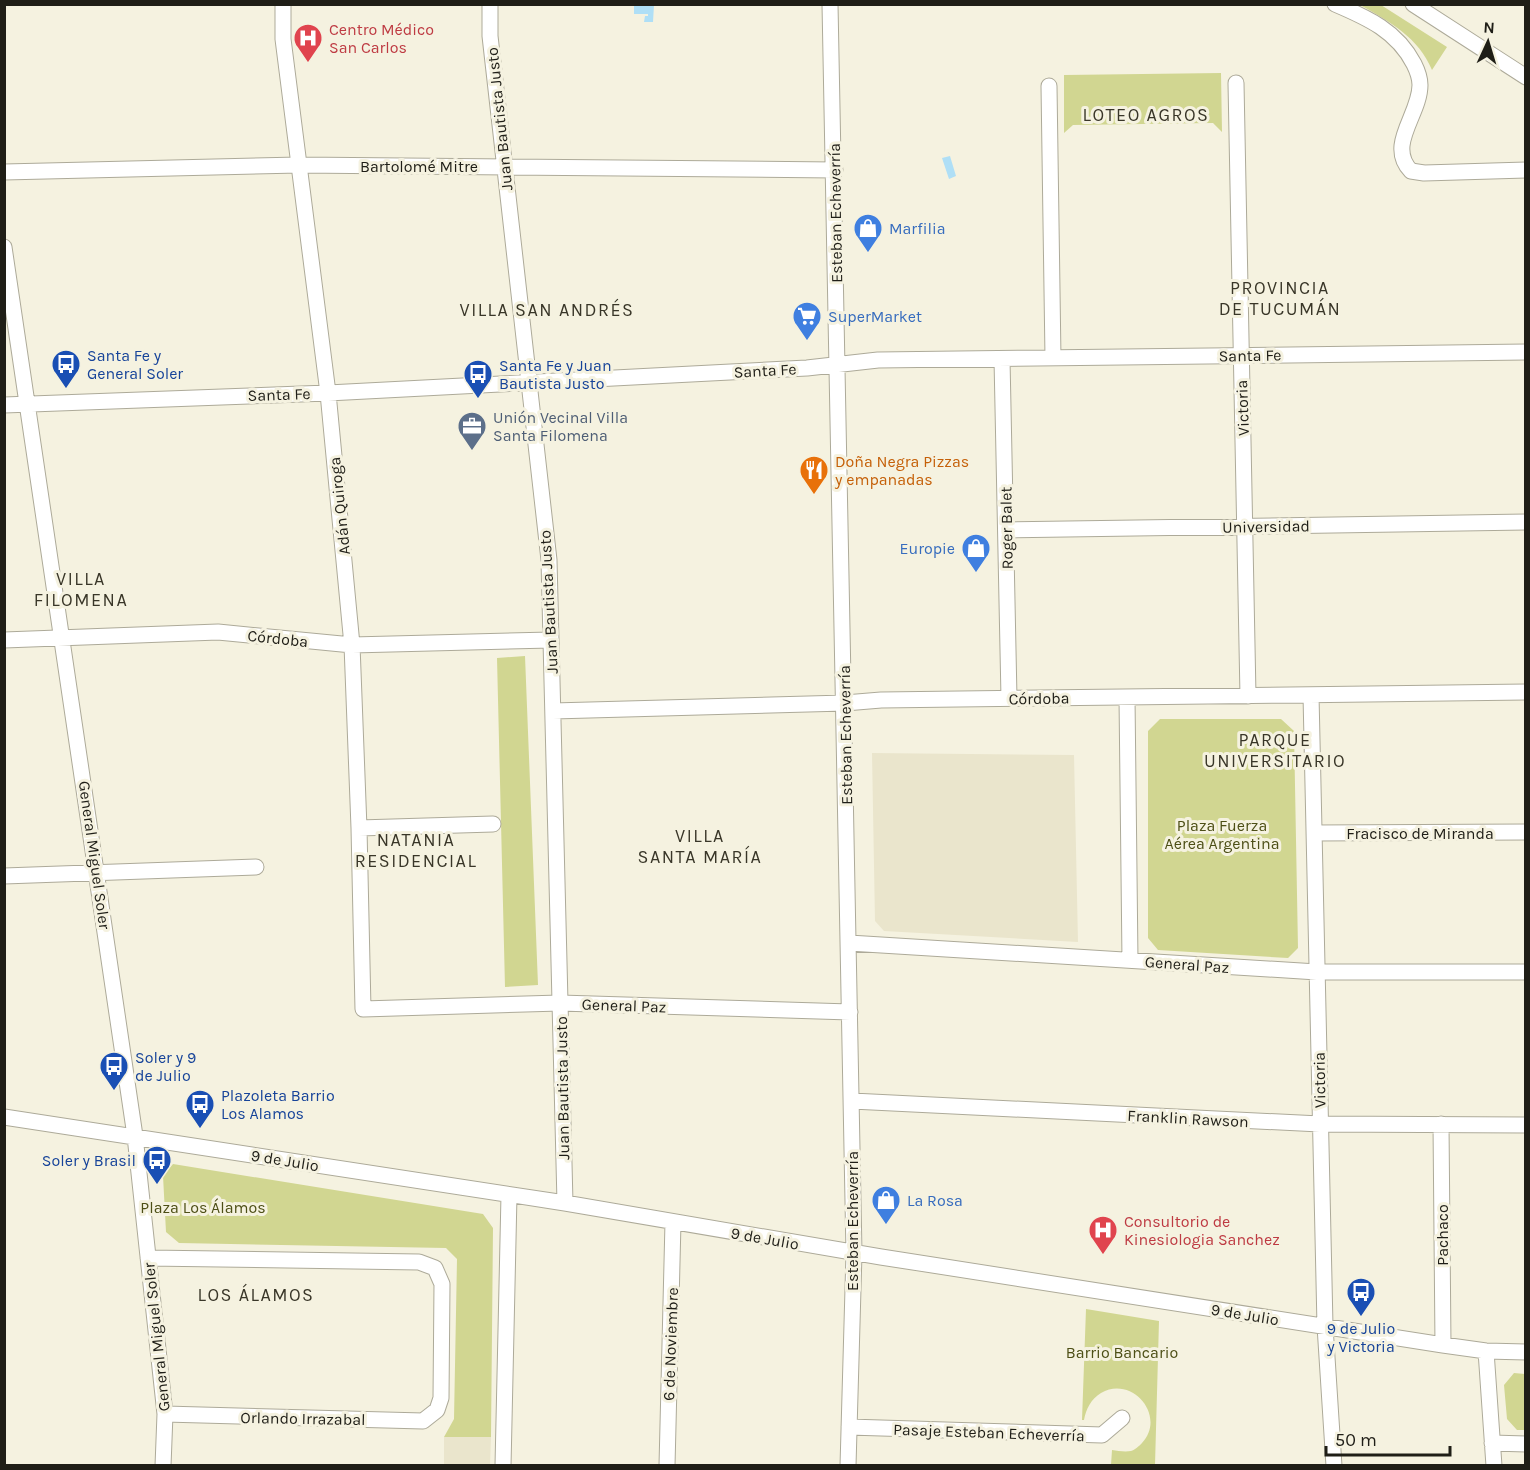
<svg xmlns="http://www.w3.org/2000/svg" width="1530" height="1470" font-family="Karla,sans-serif">
  <style>
    .built { fill: #eae5cc }
    .green { fill: #d1d691 }
    .water { fill: #afdff6 }
    .lines { fill: none; stroke-linecap: round; stroke-linejoin: round }
    .minor-casing { stroke: #adaa99; stroke-width: 17 }
    .minor { stroke: #fff; stroke-width: 15 }
    .labels { text-anchor: middle; stroke-width: 6; stroke-linejoin: round; paint-order: stroke }
    .health-label { font-size: 16px; fill: #be3a42; stroke: #f5f2e0; text-anchor: start }
    .street-label { font-size: 16px; fill: #1f1e17; stroke: #f5f2e0 }
    .shop-label { font-size: 16px; fill: #366cbe; stroke: #f5f2e0; text-anchor: start }
    .transit-label { font-size: 16px; fill: #164399; stroke: #f5f2e0; text-anchor: start }
    .service-label { font-size: 16px; fill: #4e5e75; stroke: #f5f2e0; text-anchor: start }
    .food-label { font-size: 16px; fill: #c56008; stroke: #f5f2e0; text-anchor: start }
    .park-label { font-size: 16px; fill: #4d4f16; stroke: #f5f2e0 }
    .neighbourhood-label { font-size: 18px; letter-spacing: 1.5px; fill: #393628; stroke: #f5f2e0 }
  </style>
  <rect width="100%" height="100%" fill="#f5f2e0"/>
  <path class="built" d="M 872,753 L 1074,755 L 1078,942 L 884,931 L 875,921 Z
    M 444,1437 L 491,1437 L 490,1465 L 444,1466 Z"/>
  <path class="green" d="M 1360,5 L 1381,5 L 1447,47 L 1432,70 C 1419,38 1389,21 1360,5 Z
    M 1221,73 L 1222,132 L 1213,123 L 1073,125 L 1064,133 L 1064,75 Z
    M 525,656 L 538,985 L 505,987 L 497,658 Z
    M 1160,719 L 1281,719 L 1294,731 L 1298,948 L 1288,958 L 1158,950 L 1148,938 L 1148,731 Z
    M 173,1164 L 483,1214 L 493,1228 L 491,1437 L 444,1437 L 454,1419 L 457,1259 L 446,1248 L 179,1243 L 166,1232 L 163,1176 Z
    M 1086,1309 L 1159,1321 L 1155,1465 L 1111,1465 L 1112,1450 C 1118,1451 1125,1452 1131,1451 C 1135,1450 1139,1446 1142,1443 C 1167,1416 1132,1375 1101,1393 C 1091,1399 1086,1409 1084,1420 L 1082,1420 Z
    M 1514,1373 L 1525,1374 L 1525,1430 L 1517,1430 L 1507,1419 L 1504,1385 Z"/>
  <path class="water" d="M 634,5 L 654,5 L 653,22 L 644,22 L 645,16 L 648,16 L 648,14 L 634,14 Z
    M 950,156 L 956,176 L 949,179 L 942,158 Z"/>
  <g class="lines">
    <g class="minor-casing">
      <path id="minor" d="M 283,4 L 283,39 L 328,393 L 352,645 L 359,828 L 363,1009 L 560,1003 L 850,1012
        M 490,4 L 490,36 L 549,560 L 565,1203
        M 830,4 L 854,1253 L 848,1466
        M 1335,4 C 1368,18 1397,31 1414,64 C 1417,70 1420,78 1420,85 C 1420,115 1386,145 1411,171 L 1424,173 L 1526,170
        M 1413,4 L 1526,77
        M 1236,83 L 1248,696
        M 1049,86 L 1053,358
        M 4,172 L 299,165 L 835,170
        M 4,247 L 135,1136 L 165,1414 L 163,1466
        M 1002,359 L 1009,698
        M 4,405 L 328,393 L 807,368 L 878,360 L 1526,352
        M 1006,530 L 1526,522
        M 4,640 L 218,632 L 352,645 L 551,640
        M 1311,695 L 1325,1326 L 1334,1466
        M 1127,697 L 1130,960
        M 553,711 L 845,703 L 881,700 L 1526,692
        M 359,828 L 493,824
        M 1314,833 L 1526,832
        M 4,876 L 256,867
        M 849,943 L 1317,972 L 1526,972
        M 852,1101 L 1320,1124 L 1526,1125
        M 4,1117 L 565,1203 L 881,1257 L 1443,1345 L 1486,1351 L 1526,1352
        M 1441,1124 L 1443,1345
        M 148,1258 L 419,1262 L 435,1268 L 442,1284 L 441,1398 L 437,1410 L 423,1421 L 165,1414
        M 1486,1351 L 1494,1466
        M 849,1427 L 1102,1435 L 1122,1418
        M 1492,1443 L 1526,1444
        M 503,1466 L 509,1195
        M 667,1466 L 673,1222"/>
    </g>
    <use href="#minor" class="minor"/>
  </g>
  <defs>
    <g id="hospital-pin" transform="scale(1.5)"><path d="M0 17L-7.5 6A9.5 9.5 0 1 1 7.5 6Z" fill="#e0444e" stroke="#f5f2e0"/><path d="M-5-5h3v3.5h4V-5h3V5h-3V1.5h-4V5h-3Z" fill="#fff"/></g>
    <g id="shop-pin" transform="scale(1.5)"><path d="M0 17L-7.5 6A9.5 9.5 0 1 1 7.5 6Z" fill="#3f7fe0" stroke="#f5f2e0"/><path d="M-5-2.5h2.3a2.7 3.5 0 0 1 5.4 0H5L5.5 6h-11ZM-1.5-2.5h3a1.5 2.3 0 0 0-3 0Z" fill="#fff"/></g>
    <g id="supermarket-pin" transform="scale(1.5)"><path d="M0 17L-7.5 6A9.5 9.5 0 1 1 7.5 6Z" fill="#3f7fe0" stroke="#f5f2e0"/><path d="M-6-5.5h2.5l.6 2H6L4.5 2H-2.5L-4.4-4H-6ZM-1.5 3.2a1.3 1.3 0 1 0 .1 0ZM3 3.2a1.3 1.3 0 1 0 .1 0Z" fill="#fff"/></g>
    <g id="bus-pin" transform="scale(1.5)"><path d="M0 17L-7.5 6A9.5 9.5 0 1 1 7.5 6Z" fill="#1a4fb4" stroke="#f5f2e0"/><path d="M-5-6H5V4H4V6H2V4H-2V6H-4V4H-5ZM-3.5-4V0h7V-4ZM-3.5 1.2v1.5H-2V1.2ZM2 1.2v1.5H3.5V1.2Z" fill="#fff"/></g>
    <g id="office-pin" transform="scale(1.5)"><path d="M0 17L-7.5 6A9.5 9.5 0 1 1 7.5 6Z" fill="#5c6f8a" stroke="#f5f2e0"/><path d="M-6-3h4V-5.5h4V-3h4V5H-6ZM-1-4.5V-3h2v-1.5ZM-6 0V1H6V0Z" fill="#fff"/></g>
    <g id="restaurant-pin" transform="scale(1.5)"><path d="M0 17L-7.5 6A9.5 9.5 0 1 1 7.5 6Z" fill="#e8710a" stroke="#f5f2e0"/><path d="M-5-6h1v4h1v-4h1v4h1v-4h1v5L-1.5 .5V6h-2V.5L-5-1ZM5-6V6H3V1.5H1.5Q1.5-4 5-6Z" fill="#fff"/></g>
  </defs>
  <g fill-rule="evenodd">
    <use href="#hospital-pin" x="308" y="38"/>
    <use href="#shop-pin" x="868" y="228"/>
    <use href="#supermarket-pin" x="807" y="316"/>
    <use href="#bus-pin" x="66" y="364"/>
    <use href="#bus-pin" x="478" y="374"/>
    <use href="#office-pin" x="472" y="426"/>
    <use href="#restaurant-pin" x="814" y="470"/>
    <use href="#shop-pin" x="976" y="548"/>
    <use href="#bus-pin" x="114" y="1066"/>
    <use href="#bus-pin" x="200" y="1104"/>
    <use href="#bus-pin" x="157" y="1160"/>
    <use href="#shop-pin" x="886" y="1200"/>
    <use href="#hospital-pin" x="1103" y="1230"/>
    <use href="#bus-pin" x="1361" y="1292"/>
  </g>
  <g class="labels">
    <g class="health-label">
      <text x="329" y="35">Centro Médico<tspan x="329" dy="18">San Carlos</tspan></text>
      <text x="1124" y="1227">Consultorio de<tspan x="1124" dy="18">Kinesiologia Sanchez</tspan></text>
    </g>
    <g class="street-label">
      <text transform="translate(499 119) rotate(-96)" y="6">Juan Bautista Justo</text>
      <text x="419" y="172">Bartolomé Mitre</text>
      <text transform="translate(835 213) rotate(-91)" y="6">Esteban Echeverría</text>
      <text transform="translate(1250 355) rotate(-1)" y="6">Santa Fe</text>
      <text transform="translate(765 370) rotate(-3)" y="6">Santa Fe</text>
      <text transform="translate(279 394) rotate(-2)" y="6">Santa Fe</text>
      <text transform="translate(1242 408) rotate(-92)" y="6">Victoria</text>
      <text transform="translate(339 506) rotate(-96)" y="6">Adán Quiroga</text>
      <text transform="translate(1266 526) rotate(-1)" y="6">Universidad</text>
      <text transform="translate(1006 528) rotate(-91)" y="6">Roger Balet</text>
      <text transform="translate(548 602) rotate(-93)" y="6">Juan Bautista Justo</text>
      <text transform="translate(278 638) rotate(6)" y="6">Córdoba</text>
      <text transform="translate(1039 698) rotate(-1)" y="6">Córdoba</text>
      <text transform="translate(845 735) rotate(-91)" y="6">Esteban Echeverría</text>
      <text x="1420" y="839">Fracisco de Miranda</text>
      <text transform="translate(95 855) rotate(82)" y="6">General Miguel Soler</text>
      <text transform="translate(1187 964) rotate(4)" y="6">General Paz</text>
      <text transform="translate(624 1005) rotate(2)" y="6">General Paz</text>
      <text transform="translate(1319 1080) rotate(-91)" y="6">Victoria</text>
      <text transform="translate(562 1088) rotate(-91)" y="6">Juan Bautista Justo</text>
      <text transform="translate(1188 1118) rotate(3)" y="6">Franklin Rawson</text>
      <text transform="translate(285 1160) rotate(9)" y="6">9 de Julio</text>
      <text transform="translate(852 1221) rotate(-90)" y="6">Esteban Echeverría</text>
      <text transform="translate(1442 1235) rotate(-90)" y="6">Pachaco</text>
      <text transform="translate(765 1238) rotate(10)" y="6">9 de Julio</text>
      <text transform="translate(1245 1314) rotate(9)" y="6">9 de Julio</text>
      <text transform="translate(156 1337) rotate(-96)" y="6">General Miguel Soler</text>
      <text transform="translate(670 1344) rotate(-88)" y="6">6 de Noviembre</text>
      <text transform="translate(303 1418) rotate(1)" y="6">Orlando Irrazabal</text>
      <text transform="translate(989 1432) rotate(2)" y="6">Pasaje Esteban Echeverría</text>
    </g>
    <g class="shop-label">
      <text x="889" y="234">Marfilia</text>
      <text x="828" y="322">SuperMarket</text>
      <text x="955" y="554" text-anchor="end">Europie</text>
      <text x="907" y="1206">La Rosa</text>
    </g>
    <g class="transit-label">
      <text x="87" y="361">Santa Fe y<tspan x="87" dy="18">General Soler</tspan></text>
      <text x="499" y="371">Santa Fe y Juan<tspan x="499" dy="18">Bautista Justo</tspan></text>
      <text x="135" y="1063">Soler y 9<tspan x="135" dy="18">de Julio</tspan></text>
      <text x="221" y="1101">Plazoleta Barrio<tspan x="221" dy="18">Los Alamos</tspan></text>
      <text x="136" y="1166" text-anchor="end">Soler y Brasil</text>
      <text x="1361" y="1334" text-anchor="middle">9 de Julio<tspan x="1361" dy="18">y Victoria</tspan></text>
    </g>
    <g class="service-label">
      <text x="493" y="423">Unión Vecinal Villa<tspan x="493" dy="18">Santa Filomena</tspan></text>
    </g>
    <g class="food-label">
      <text x="835" y="467">Doña Negra Pizzas<tspan x="835" dy="18">y empanadas</tspan></text>
    </g>
    <g class="park-label">
      <text x="1222" y="831">Plaza Fuerza<tspan x="1222" dy="18">Aérea Argentina</tspan></text>
      <text x="203" y="1213">Plaza Los Álamos</text>
      <text x="1122" y="1358">Barrio Bancario</text>
    </g>
    <g class="neighbourhood-label">
      <text x="1146" y="121">LOTEO AGROS</text>
      <text x="1280" y="294">PROVINCIA<tspan x="1280" dy="21">DE TUCUMÁN</tspan></text>
      <text x="547" y="316">VILLA SAN ANDRÉS</text>
      <text x="81" y="585">VILLA<tspan x="81" dy="21">FILOMENA</tspan></text>
      <text x="1275" y="746">PARQUE<tspan x="1275" dy="21">UNIVERSITARIO</tspan></text>
      <text x="700" y="842">VILLA<tspan x="700" dy="21">SANTA MARÍA</tspan></text>
      <text x="416" y="846">NATANIA<tspan x="416" dy="21">RESIDENCIAL</tspan></text>
      <text x="256" y="1301">LOS ÁLAMOS</text>
    </g>
  </g>
  <rect width="1530" height="1470" fill="none" stroke="#1f1e17" stroke-width="12"/>
  <g transform="translate(1488 42) rotate(4)" stroke="#f5f2e0" stroke-width="4.5" paint-order="stroke">
  <path d="M0-4.5L10 22L0 15L-10 22Z" fill="#1f1e17"/>
  <text y="-9" font-size="16" font-weight="bold" text-anchor="middle" fill="#1f1e17">N</text>
  </g>
  <path d="M1326 1446v9h124v-9" fill="none" stroke="#1f1e17" stroke-width="3"/>
  <text x="1335" y="1446" font-size="18" fill="#1f1e17" stroke="#f5f2e0" stroke-width="4.5" paint-order="stroke">50 m</text>
</svg>
